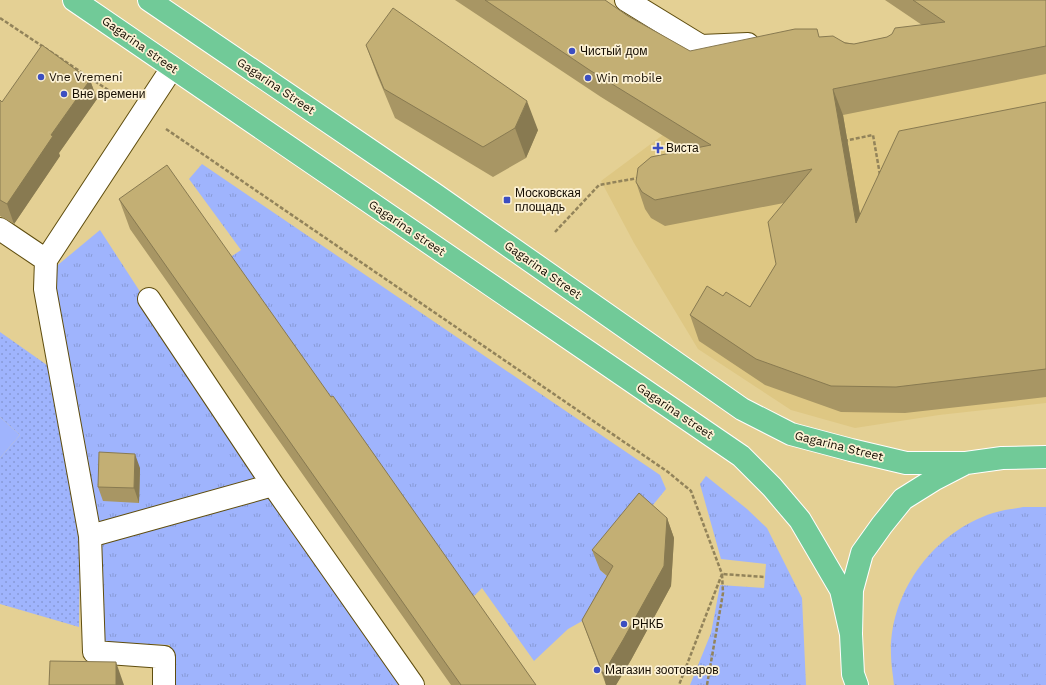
<svg xmlns="http://www.w3.org/2000/svg" width="1046" height="685" font-family="'Work Sans',sans-serif">
  <style>
    .built { fill: #dec783 }
    .grass { fill: url(#grass-tufts) }
    .park { fill: url(#park-dots) }
    .pitch { fill: #9fb4fd }
    .lines { fill: none; stroke-linecap: round; stroke-linejoin: round }
    .minor-casing { stroke: #5f4d0e; stroke-width: 24 }
    .major-casing { stroke: #fff; stroke-width: 24 }
    .path { stroke: #92835a; stroke-width: 2.5; stroke-dasharray: 4 2; stroke-linecap: butt }
    .minor { stroke: #fff; stroke-width: 22 }
    .major { stroke: #71ca98; stroke-width: 22 }
    .wall { fill: #a89664 }
    .shaded-wall { fill: #887a51 }
    .building { fill: #c3af74; stroke: #887a51 }
    .poi-dot { fill: #3c4ec1; stroke: #fcf1d4; stroke-width: 1.5 }
    .labels { text-anchor: middle; stroke-width: 3.5; stroke-linejoin: round; paint-order: stroke }
    .street-label { font-size: 12px; fill: #140c00; stroke: #fcf1d4 }
    .poi-label { font-size: 12px; fill: #140c00; stroke: #fcf1d4; text-anchor: start }
  </style>
  <defs>
    <pattern id="grass-tufts" width="24" height="20" patternUnits="userSpaceOnUse"><rect width="24" height="20" fill="#9fb4fd"/><path d="M3 7l-1-3M5 7V3M7 7l1-3M15 17l-1-3M17 17v-4M19 17l1-3" fill="none" stroke="#889ad7"/></pattern>
    <pattern id="park-dots" width="8" height="8" patternUnits="userSpaceOnUse"><rect width="8" height="8" fill="#9fb4fd"/><path d="M2 2h.1M6 6h.1" fill="none" stroke="#889ad7" stroke-width="1.8" stroke-linecap="round"/></pattern>
  </defs>
  <rect width="100%" height="100%" fill="#e4d094"/>
  <path class="built" d="M 1046,49 L 1046,403 L 939,415 L 855,428 L 791,410 L 698,349 L 634,243 L 601,181 L 687,117 Z"/>
  <path class="grass" d="M 202,164 L 660,475 L 666,489 L 600,570 L 620,587 L 609,606 L 568,629 L 534,661 L 482,588 L 468,602 L 226,260 L 241,250 L 189,179 Z
    M 100,230 L 261,478 L 97,529 L 53,269 Z
    M 706,476 L 747,509 L 767,528 L 802,598 L 806,685 L 690,685 L 711,633 L 720,585 L 764,588 L 766,564 L 721,559 L 700,484 Z
    M 272,496 L 400,685 L 170,685 L 170,645 L 102,642 L 98,544 Z
    M 1023,507 L 1046,507 L 1046,685 L 894,685 C 893,675 891,665 891,655 C 889,592 934,532 993,513 C 1002,510 1013,509 1023,507 Z"/>
  <path class="park" d="M 0,332 L 54,370 L 80,545 L 79,627 L 0,604 L 0,458 L 20,435 L 0,417 Z"/>
  <path class="pitch" d="M 0,417 L 20,435 L 0,458 Z"/>
  <g class="lines">
    <g class="minor-casing">
      <path id="minor" d="M 626,0 L 701,46 L 748,44
        M 0,229 L 46,260 L 172,68
        M 46,260 L 45,289 L 90,536 L 94,652 L 164,657 L 164,685
        M 149,299 L 273,485 L 413,685
        M 90,536 L 273,485"/>
    </g>
    <g class="major-casing">
      <path id="major" d="M 74,0 L 741,456 L 772,487 L 800,520 L 841,590 L 851,634
        M 149,0 L 433,193 L 742,409 L 791,434 L 851,450 L 906,463 L 966,463
        M 857,685 L 853,674 L 851,634 L 852,590 L 862,553 L 882,525 L 903,499 L 935,479 L 966,463 L 1002,458 L 1046,457"/>
    </g>
    <path class="path" d="M 0,18 L 120,98
      M 166,129 L 668,472 L 691,491 L 722,574 L 679,685
      M 844,141 L 873,135 L 880,175
      M 555,232 L 599,185 L 638,178
      M 707,685 L 723,593 L 722,574 L 765,577"/>
    <use href="#minor" class="minor"/>
    <use href="#major" class="major"/>
  </g>
  <path class="wall" d="M 455,0 L 605,0 L 628,16 L 690,51 L 820,37 L 854,44 L 887,37 L 922,25 L 885,0 L 1046,0 L 1046,74 L 843,115 L 860,215 L 1046,102 L 1046,397 L 905,413 L 841,412 L 765,385 L 699,341 L 690,315 L 723,296 L 750,307 L 776,264 L 784,203 L 665,226 L 651,218 L 645,209 L 636,182 L 686,150 L 601,97 Z
    M 366,45 L 538,130 L 526,158 L 493,177 L 395,118 L 377,75 Z
    M 90,80 L 97,99 L 59,153 L 60,156 L 14,224 L 0,216 L 0,100 L 2,102 Z
    M 119,199 L 331,397 L 536,685 L 451,685 L 130,229 Z
    M 140,468 L 139,503 L 103,501 L 98,487 Z
    M 667,518 L 674,538 L 671,586 L 631,660 L 616,685 L 606,685 L 582,620 L 607,576 L 600,570 L 592,550 Z"/>
  <path class="shaded-wall" d="M 90,80 L 97,99 L 59,153 L 60,156 L 14,224 L 7,204 L 51,135 Z
    M 833,89 L 843,115 L 866,249 L 856,223 Z
    M 527,101 L 538,130 L 526,158 L 515,128 Z
    M 135,454 L 140,468 L 139,503 L 134,488 Z
    M 667,518 L 674,538 L 671,586 L 631,660 L 616,685 L 606,685 L 603,674 Z
    M 116,662 L 124,685 L 116,685 Z"/>
  <path class="building" d="M 485,0 L 605,0 L 628,16 L 690,51 L 795,29 L 817,29 L 819,37 L 833,36 L 845,43 L 854,44 L 887,37 L 892,34 L 895,28 L 945,22 L 913,0 L 1046,0 L 1046,46 L 833,89 L 856,223 L 899,131 L 1046,102 L 1046,369 L 896,387 L 831,386 L 756,359 L 690,315 L 707,286 L 723,296 L 726,292 L 750,307 L 776,264 L 768,222 L 812,169 L 655,200 L 642,192 L 636,182 L 638,168 L 651,157 L 711,145 L 591,71 Z
    M 393,8 L 527,101 L 515,128 L 483,147 L 384,89 L 366,45 Z
    M 42,45 L 90,80 L 51,135 L 53,136 L 7,204 L 0,200 L 0,100 L 2,102 Z
    M 167,165 L 331,397 L 333,396 L 536,685 L 461,685 L 119,199 Z
    M 99,452 L 135,454 L 134,488 L 98,487 Z
    M 639,493 L 667,518 L 664,566 L 623,640 L 603,674 L 582,620 L 613,566 L 592,550 Z
    M 50,661 L 116,662 L 116,685 L 49,685 Z"/>
  <g class="poi-dot">
    <circle cx="572" cy="51" r="4"/>
    <circle cx="41" cy="77" r="4"/>
    <circle cx="588" cy="78" r="4"/>
    <circle cx="64" cy="94" r="4"/>
    <path d="M656 142h4v4h4v4h-4v4h-4v-4h-4v-4h4z"/>
    <rect x="503" y="196" width="8" height="8" rx="2"/>
    <circle cx="624" cy="624" r="4"/>
    <circle cx="597" cy="670" r="4"/>
  </g>
  <g class="labels">
    <g class="street-label">
      <text transform="translate(140 45) rotate(35)" y="4">Gagarina street</text>
      <text transform="translate(276 86) rotate(34)" y="4">Gagarina Street</text>
      <text transform="translate(407 228) rotate(34)" y="4">Gagarina street</text>
      <text transform="translate(543 270) rotate(35)" y="4">Gagarina Street</text>
      <text transform="translate(675 411) rotate(34)" y="4">Gagarina street</text>
      <text transform="translate(839 446) rotate(14)" y="4">Gagarina Street</text>
    </g>
    <g class="poi-label">
      <text x="580" y="55">Чистый дом</text>
      <text x="49" y="81">Vne Vremeni</text>
      <text x="596" y="82">Win mobile</text>
      <text x="72" y="98">Вне времени</text>
      <text x="666" y="152">Виста</text>
      <text x="515" y="197">Московская<tspan x="515" dy="14">площадь</tspan></text>
      <text x="632" y="628">РНКБ</text>
      <text x="605" y="674">Магазин зоотоваров</text>
    </g>
  </g>
</svg>
